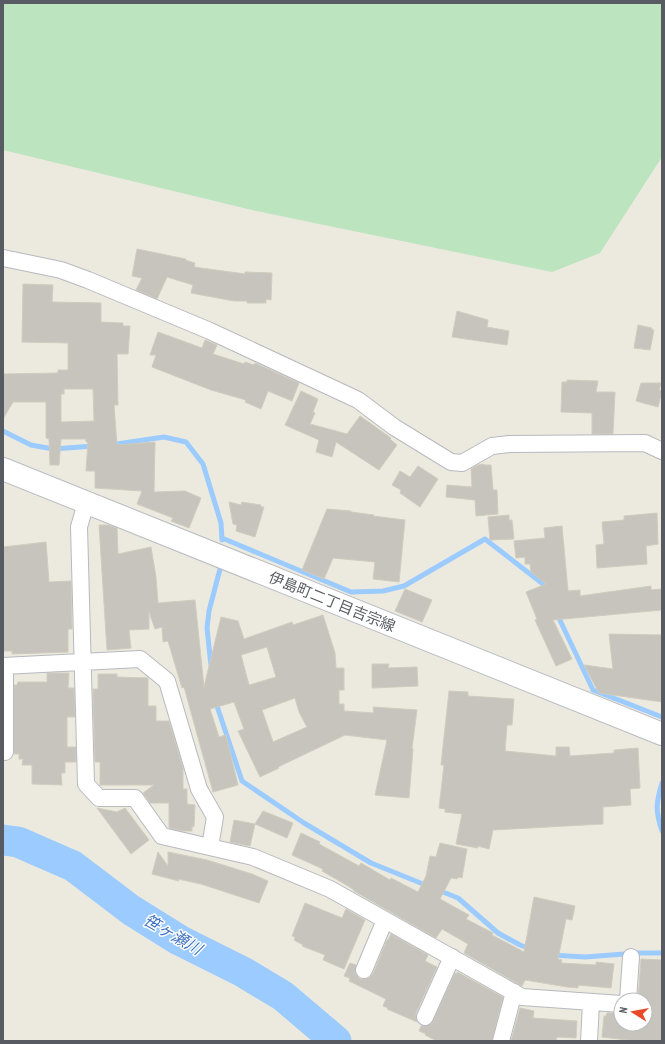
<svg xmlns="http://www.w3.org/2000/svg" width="665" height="1044" font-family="'PT Sans Narrow','Noto Sans JP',sans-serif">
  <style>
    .green { fill: #bbe4bf }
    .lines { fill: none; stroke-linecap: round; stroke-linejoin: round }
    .stream { stroke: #9ccbff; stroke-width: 5 }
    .river { stroke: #9ccbff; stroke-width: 31 }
    .building { fill: #c6c4bd; stroke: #d0ccbe; fill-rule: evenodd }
    .street-casing { stroke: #b7b9bf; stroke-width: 18 }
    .secondary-casing { stroke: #b8bbc2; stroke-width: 24 }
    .street { stroke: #fff; stroke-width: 16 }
    .secondary { stroke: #fff; stroke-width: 22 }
    .labels { text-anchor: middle; stroke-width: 3; stroke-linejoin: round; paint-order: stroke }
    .street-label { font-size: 15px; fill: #585b61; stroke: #fff }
    .water-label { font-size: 16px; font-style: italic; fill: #4074c2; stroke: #fff }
  </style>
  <rect width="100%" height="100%" fill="#eceadf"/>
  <path class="green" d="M 3,3 L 662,3 L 662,157 L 600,253 L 552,272 L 252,210 L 3,150 Z"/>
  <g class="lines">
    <path class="stream" d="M 3,431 L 31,445 L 53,449 L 94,446
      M 110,445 L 164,437 L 186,442 L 203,464 L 221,523 L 222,540
      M 222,538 L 351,592 L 383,591 L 404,586 L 485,539 L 543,584 L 546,591
      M 557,614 L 593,690 L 662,717
      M 211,666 L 207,628 L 209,611 L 220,569
      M 215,700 L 242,781 L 304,823 L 371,863 L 428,886
      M 662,783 C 656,803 655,810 662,831
      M 438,890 L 458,898 L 498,933 L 520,945 L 531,949
      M 552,955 L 585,957 L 638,953 L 662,953"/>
    <path class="river" d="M 3,840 L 18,842 L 73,866 L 131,910 L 179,940 L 243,972 L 283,996 L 336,1041"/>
  </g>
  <path class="building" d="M 137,249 L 186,259 L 185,260 L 195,263 L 194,267 L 245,274 L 245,272 L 272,273 L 271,300 L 266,299 L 266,303 L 247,303 L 247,301 L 234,301 L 191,293 L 193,285 L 167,277 L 157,299 L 136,290 L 142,278 L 132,276 Z
    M 23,284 L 53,285 L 52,302 L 101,303 L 101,322 L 123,323 L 123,326 L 130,326 L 128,354 L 117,354 L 118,405 L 114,405 L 117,445 L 155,442 L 154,492 L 185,491 L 201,498 L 189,528 L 171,521 L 173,518 L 137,504 L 142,491 L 95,488 L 95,471 L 86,471 L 88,442 L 86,442 L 86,439 L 61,439 L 59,465 L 50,465 L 49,439 L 46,438 L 46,402 L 13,402 L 3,419 L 3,374 L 58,373 L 58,370 L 68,370 L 68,343 L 22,342 ZM 64,389 L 93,389 L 94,421 L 61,422 L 61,394 L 64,394 Z
    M 457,311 L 488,320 L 487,327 L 509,331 L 507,345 L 452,337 Z
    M 638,325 L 652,328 L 652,330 L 654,330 L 650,350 L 634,348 Z
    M 158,332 L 202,348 L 205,340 L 217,345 L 213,354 L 244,364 L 245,362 L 254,365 L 255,363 L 299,383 L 292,401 L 268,391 L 261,409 L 245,402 L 246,400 L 211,390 L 152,367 L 156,355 L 150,355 Z
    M 567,380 L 598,381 L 596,392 L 615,392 L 613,434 L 592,434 L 592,413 L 561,412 L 562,382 L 567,382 Z
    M 641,383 L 661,383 L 659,390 L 662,391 L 658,407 L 636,401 Z
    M 301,391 L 318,399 L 313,412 L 315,413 L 310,424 L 347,434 L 360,416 L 391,438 L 390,439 L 397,445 L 379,470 L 336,442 L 332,457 L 316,452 L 319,440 L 285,425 Z
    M 484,464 L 484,465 L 491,465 L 493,490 L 497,490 L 498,514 L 476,516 L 475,500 L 446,497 L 447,485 L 472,487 L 471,469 L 478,465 Z
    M 418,466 L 438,479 L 420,507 L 400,493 L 401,490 L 392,485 L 400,471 L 410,477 Z
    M 229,502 L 241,505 L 242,502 L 261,505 L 261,507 L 264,507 L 255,537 L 236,531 L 237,525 L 233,524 Z
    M 327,509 L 351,511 L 351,512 L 374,515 L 373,516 L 405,520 L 399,582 L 373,579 L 375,562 L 333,558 L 324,579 L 302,570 Z
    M 657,513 L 658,544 L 646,546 L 647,564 L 597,568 L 596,545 L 604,544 L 602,522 L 624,520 L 624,516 Z
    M 509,515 L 509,520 L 512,520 L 514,539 L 490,540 L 488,517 Z
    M 99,525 L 108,525 L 117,528 L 118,554 L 151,547 L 156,577 L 158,603 L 195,600 L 204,687 L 221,617 L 238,621 L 244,639 L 292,622 L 293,625 L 323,615 L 335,653 L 336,668 L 344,668 L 344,690 L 339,690 L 339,704 L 344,704 L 344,711 L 374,713 L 373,707 L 417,710 L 412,748 L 413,749 L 409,798 L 375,795 L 387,740 L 345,735 L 278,767 L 279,768 L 260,777 L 238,731 L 244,729 L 234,702 L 210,709 L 219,737 L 226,735 L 238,785 L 213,792 L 184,687 L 182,688 L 168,641 L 163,642 L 162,627 L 155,629 L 149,612 L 149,629 L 129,630 L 131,648 L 107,650 ZM 267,647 L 276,677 L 249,685 L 241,655 ZM 295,698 L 299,712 L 307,727 L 273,742 L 262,710 Z
    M 562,526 L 568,591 L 580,590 L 580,596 L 651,586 L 651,590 L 662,589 L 662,610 L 553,620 L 572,659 L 556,666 L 535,620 L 537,619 L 526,592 L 546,584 L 531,572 L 530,564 L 525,564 L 525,557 L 516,558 L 514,541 L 545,538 L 544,528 Z
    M 46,542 L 49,582 L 71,581 L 72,629 L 68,629 L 68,652 L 12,654 L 12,651 L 3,651 L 3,547 Z
    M 405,589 L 432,600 L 422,622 L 395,611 Z
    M 609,634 L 662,635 L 662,702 L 599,693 L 584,665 L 613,669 Z
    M 372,664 L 389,664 L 388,668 L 417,667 L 418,686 L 372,688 Z
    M 47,673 L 69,673 L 68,688 L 74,688 L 75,717 L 67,717 L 67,747 L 76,747 L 76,762 L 65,762 L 65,773 L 61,773 L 62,785 L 32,784 L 32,765 L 22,765 L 23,759 L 19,759 L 19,754 L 14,754 L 14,685 L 17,685 L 18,682 L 47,682 Z
    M 98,674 L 117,674 L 117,677 L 148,678 L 148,706 L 156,706 L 156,721 L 169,721 L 183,768 L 183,789 L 187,789 L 187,804 L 195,805 L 194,827 L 192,826 L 192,831 L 182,831 L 169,828 L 169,803 L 150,803 L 143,793 L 154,785 L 100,785 L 100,762 L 95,762 L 93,689 L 98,689 Z
    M 449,691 L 468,692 L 468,696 L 514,699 L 512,725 L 507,725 L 505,751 L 556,756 L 556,747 L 569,747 L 570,756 L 614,753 L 614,750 L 638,748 L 640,788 L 630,789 L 631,805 L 603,807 L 603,824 L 493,830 L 489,849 L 478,846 L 478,848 L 456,844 L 462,814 L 445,812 L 445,809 L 439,808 L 444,765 L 441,765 Z
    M 97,808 L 117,812 L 125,808 L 149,840 L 131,854 Z
    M 263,811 L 293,823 L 287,838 L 255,824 L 250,846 L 230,842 L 234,820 L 255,824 Z
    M 301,833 L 320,842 L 319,844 L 359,866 L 361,863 L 390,880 L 391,878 L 418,892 L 426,876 L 430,856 L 436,857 L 440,843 L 467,849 L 462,878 L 458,877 L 457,879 L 451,878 L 440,899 L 469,915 L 466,919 L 493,933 L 492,935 L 524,952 L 534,897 L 575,906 L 572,920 L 566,919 L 558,959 L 562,960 L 561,963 L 596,965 L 596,962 L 614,964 L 611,988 L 578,985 L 578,988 L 567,987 L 525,980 L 522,986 L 464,953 L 468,944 L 442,929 L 436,938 L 354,891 L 354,890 L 348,886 L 322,871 L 323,869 L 292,855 Z
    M 158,852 L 168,866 L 168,852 L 207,860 L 252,874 L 268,881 L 259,903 L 201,884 L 178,879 L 179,881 L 152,874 Z
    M 305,903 L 342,918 L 346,909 L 365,920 L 344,969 L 323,960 L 325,955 L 302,946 L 303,945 L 294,940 L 295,937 L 292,936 Z
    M 391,934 L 428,955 L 425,961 L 437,967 L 416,1013 L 416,1018 L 417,1022 L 387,1009 L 388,1008 L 383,1006 L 386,999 L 349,981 L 350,978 L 344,976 L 350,963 L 356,965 L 355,972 L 356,975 L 360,979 L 366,979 L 370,977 L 373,974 L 387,940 L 388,940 Z
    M 641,959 L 662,960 L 662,1041 L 636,1041 L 602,1037 L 604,1016 L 606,1016 L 607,1013 L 621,1013 L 621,1024 L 645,1024 L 645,1000 L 638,1000 Z
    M 457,972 L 503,997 L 492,1041 L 437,1041 L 425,1035 L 426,1034 L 419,1031 L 421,1026 L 426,1026 L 431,1024 L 433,1021 L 455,973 L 457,974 Z
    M 520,1008 L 534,1011 L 533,1018 L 577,1021 L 576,1038 L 557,1037 L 556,1041 L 511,1041 Z"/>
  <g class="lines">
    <g class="street-casing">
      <path id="street" d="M 3,258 L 61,270 L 88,280 L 210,331 L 358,400 L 394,427 L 451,462 L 462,463 L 492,446 L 509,444 L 645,443 L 662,451
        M 86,503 L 79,527 L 86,784 L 99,798 L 135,798 L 162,836 L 253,857 L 330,889 L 522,997 L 621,1004
        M 3,666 L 140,659 L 167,681 L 199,789 L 215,817 L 210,847
        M 5,752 L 5,666
        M 364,970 L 385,920
        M 628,1000 L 631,957
        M 425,1017 L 452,957
        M 501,1041 L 514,992
        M 589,1041 L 591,1003"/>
    </g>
    <g class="secondary-casing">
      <path id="secondary" d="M 3,469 L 662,734"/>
    </g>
    <use href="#street" class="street"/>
    <use href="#secondary" class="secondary"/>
  </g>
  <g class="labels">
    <g class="street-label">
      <text transform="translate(332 602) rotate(22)" y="5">伊島町二丁目吉宗線</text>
    </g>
    <g class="water-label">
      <text transform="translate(173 934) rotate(30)" y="6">笹ヶ瀬川</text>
    </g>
  </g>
  <rect width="665" height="1044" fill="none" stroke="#585b61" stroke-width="8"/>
  <g transform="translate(633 1012) rotate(281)"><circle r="19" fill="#ffffff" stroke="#bcbdc0"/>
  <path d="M0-3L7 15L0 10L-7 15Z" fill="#e94829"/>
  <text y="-6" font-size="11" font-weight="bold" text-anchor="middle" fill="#585b61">N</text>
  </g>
</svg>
